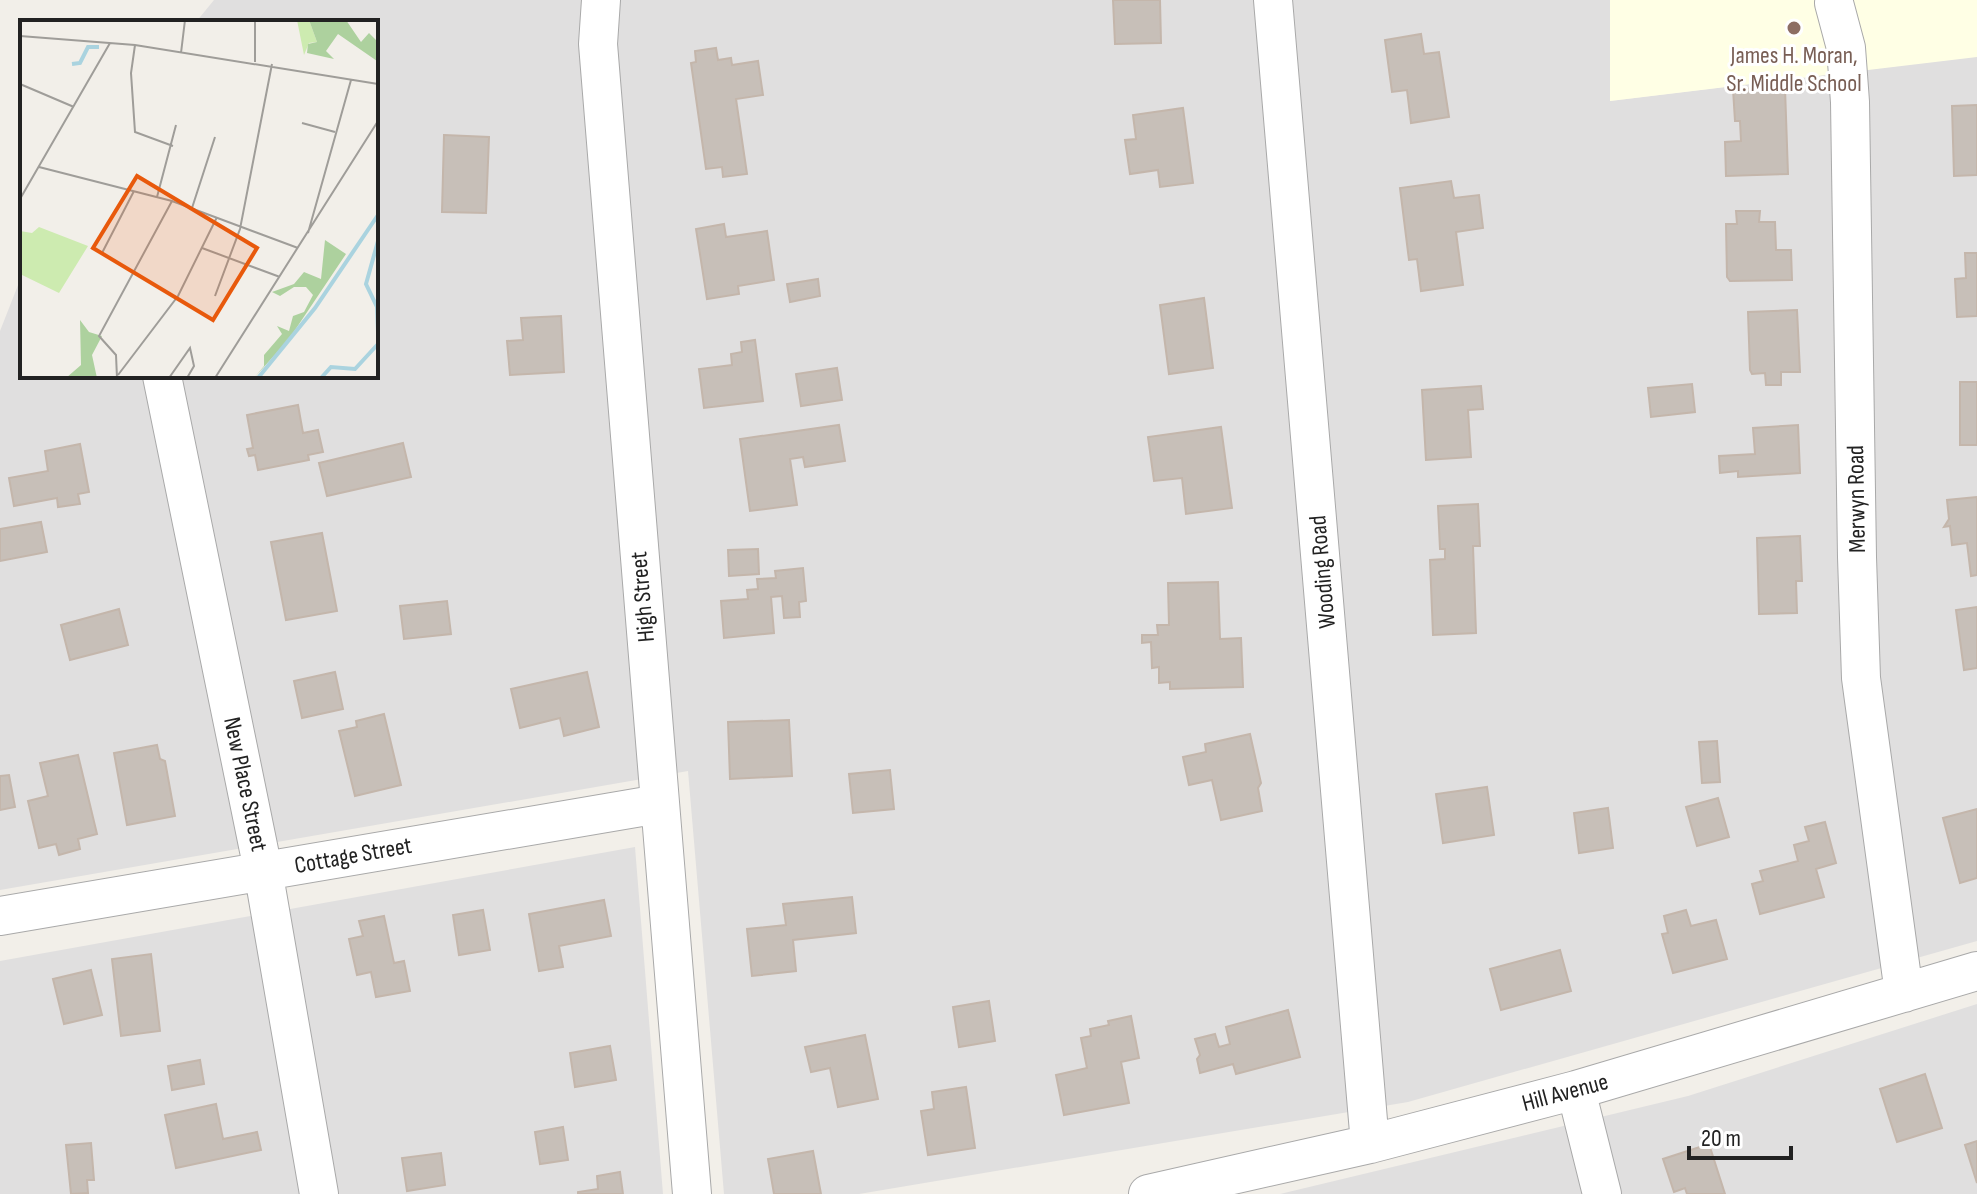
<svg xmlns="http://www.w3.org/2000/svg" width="1977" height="1194" font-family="'Sofia Sans Condensed',sans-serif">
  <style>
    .residential { fill: #e0dfdf }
    .education { fill: #ffffe5 }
    .building { fill: #c7bfb8; stroke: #c4b6ab; stroke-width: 2 }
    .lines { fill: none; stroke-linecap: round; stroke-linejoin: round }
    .minor-casing { stroke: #a9a9a9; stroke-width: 40 }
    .minor { stroke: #fff; stroke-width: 38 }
    .education-dot { fill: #8d6e63; stroke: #fff; stroke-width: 3 }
    .labels { text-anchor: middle; stroke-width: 6; stroke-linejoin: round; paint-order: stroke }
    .education-label { font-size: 24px; fill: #785e54; stroke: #fff }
    .street-label { font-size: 24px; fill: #222; stroke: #fff }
    .inset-river { fill: none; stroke: #aad3df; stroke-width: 4 }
    .inset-road { fill: none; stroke: #9f9d99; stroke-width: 2 }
    .view { fill: #e8590c; fill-opacity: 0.15; stroke: #e8590c; stroke-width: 4 }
    .inset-edge { fill: none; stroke: #222; stroke-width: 4 }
  </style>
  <rect width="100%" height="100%" fill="#f2efe9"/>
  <path class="residential" d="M 214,0 L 1610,0 L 1610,101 L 1977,56 L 1977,941 L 1408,1102 L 859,1194 L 724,1194 L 688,771 L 0,890 L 0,331 L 22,275 L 22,376 L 376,376 L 376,22 L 196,22 Z
    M 635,847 L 663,1194 L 0,1194 L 0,961 Z
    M 1977,1004 L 1977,1194 L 1280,1194 L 1688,1096 Z"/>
  <path class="education" d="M 1610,0 L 1977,0 L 1977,57 L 1610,101 Z"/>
  <path class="building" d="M 1113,0 L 1160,0 L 1161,43 L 1115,44 Z
    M 1421,34 L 1424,54 L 1439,52 L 1449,117 L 1411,123 L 1407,90 L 1392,92 L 1385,40 Z
    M 716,48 L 718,60 L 731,58 L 732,65 L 758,61 L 763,95 L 736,99 L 747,174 L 723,177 L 722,167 L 706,169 L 691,63 L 696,62 L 695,51 Z
    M 1785,88 L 1788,174 L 1726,176 L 1725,142 L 1741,141 L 1740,121 L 1735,121 L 1733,89 Z
    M 1977,105 L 1977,175 L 1954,176 L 1952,106 Z
    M 1183,108 L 1193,183 L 1160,187 L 1158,170 L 1130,174 L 1125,140 L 1136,139 L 1133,115 Z
    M 444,135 L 489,137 L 486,213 L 442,212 Z
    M 1451,181 L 1454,198 L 1479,195 L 1483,228 L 1456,232 L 1463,285 L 1421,291 L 1417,259 L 1409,260 L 1400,188 Z
    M 1736,211 L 1760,211 L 1759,222 L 1775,222 L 1776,250 L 1791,250 L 1792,280 L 1730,281 L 1727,277 L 1726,224 L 1737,224 Z
    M 724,224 L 726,237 L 767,231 L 774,280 L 738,286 L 739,294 L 707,299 L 696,229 Z
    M 1965,253 L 1977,253 L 1977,316 L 1957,317 L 1955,279 L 1966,278 Z
    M 818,279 L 820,296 L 790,302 L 787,284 Z
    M 1204,298 L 1213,368 L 1169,374 L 1160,305 Z
    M 1797,310 L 1800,372 L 1781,372 L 1781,385 L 1766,385 L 1765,373 L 1752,374 L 1750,370 L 1748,312 Z
    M 561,316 L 564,372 L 510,375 L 507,341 L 523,340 L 521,318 Z
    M 755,340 L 763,401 L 704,408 L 699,369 L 732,365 L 731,354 L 742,352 L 741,342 Z
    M 837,368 L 842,400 L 801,406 L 796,374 Z
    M 1960,382 L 1977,382 L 1977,445 L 1960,445 Z
    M 1692,384 L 1695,412 L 1651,417 L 1648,388 Z
    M 1481,386 L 1483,409 L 1468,410 L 1471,457 L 1426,460 L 1422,390 Z
    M 298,405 L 303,433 L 318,430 L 323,452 L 308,455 L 309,460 L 258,470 L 255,455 L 249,456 L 247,449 L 253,448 L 247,415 Z
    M 839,425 L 845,461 L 805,467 L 803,457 L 790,459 L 797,505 L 750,511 L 740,439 Z
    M 1798,425 L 1800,473 L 1738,477 L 1738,471 L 1720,473 L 1719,456 L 1755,454 L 1753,428 Z
    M 1221,427 L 1232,508 L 1186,514 L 1182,478 L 1154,481 L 1148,437 Z
    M 403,443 L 411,477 L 327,496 L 319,463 Z
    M 80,444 L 89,492 L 78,494 L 80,504 L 58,507 L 57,498 L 14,506 L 9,478 L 48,471 L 45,451 Z
    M 1977,497 L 1977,575 L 1971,576 L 1967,543 L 1952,545 L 1950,526 L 1944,527 L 1949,519 L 1947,500 Z
    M 1478,504 L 1480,546 L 1473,546 L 1476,633 L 1433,635 L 1430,560 L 1445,559 L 1445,549 L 1440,549 L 1438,506 Z
    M 41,522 L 47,552 L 0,561 L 0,529 Z
    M 322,533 L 337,611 L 286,620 L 271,542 Z
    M 1800,536 L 1802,581 L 1796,581 L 1797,613 L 1759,614 L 1757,538 Z
    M 758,549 L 759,574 L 729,576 L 728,550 Z
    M 803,568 L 806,601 L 799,602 L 800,617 L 784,618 L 782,596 L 771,597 L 774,633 L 724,638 L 721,601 L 748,599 L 747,590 L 758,589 L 757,579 L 776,578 L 775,571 Z
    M 1218,582 L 1220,639 L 1241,638 L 1243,687 L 1170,689 L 1170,682 L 1159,683 L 1159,667 L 1152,668 L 1151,642 L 1142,643 L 1142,635 L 1158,635 L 1157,625 L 1169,625 L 1168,583 Z
    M 447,601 L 451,634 L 404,639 L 400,606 Z
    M 1977,607 L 1977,668 L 1964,670 L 1956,610 Z
    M 119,609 L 128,645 L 70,660 L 61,625 Z
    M 335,672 L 343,709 L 302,718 L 294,681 Z
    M 587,672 L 599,727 L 564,736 L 560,718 L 520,728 L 511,689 Z
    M 384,714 L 401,785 L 355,796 L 339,731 L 357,727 L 356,721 Z
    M 789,720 L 792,776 L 730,779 L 728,722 Z
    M 1250,734 L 1261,783 L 1258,788 L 1262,811 L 1221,820 L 1212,780 L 1189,785 L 1183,757 L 1206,752 L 1205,744 Z
    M 1717,741 L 1720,782 L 1702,783 L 1699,742 Z
    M 157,745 L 160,759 L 165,761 L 175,816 L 127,825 L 114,753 Z
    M 78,755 L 97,834 L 78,839 L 80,849 L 59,855 L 56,844 L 39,848 L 28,801 L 48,796 L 40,763 Z
    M 890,770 L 894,809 L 853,813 L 849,774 Z
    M 9,775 L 15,807 L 0,810 L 0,776 Z
    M 1487,787 L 1494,835 L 1443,843 L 1436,794 Z
    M 1718,798 L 1729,837 L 1697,846 L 1686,807 Z
    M 1608,808 L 1613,848 L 1579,853 L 1574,813 Z
    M 1977,809 L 1977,878 L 1960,883 L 1943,818 Z
    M 1825,822 L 1836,863 L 1816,869 L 1824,897 L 1760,914 L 1752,884 L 1763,881 L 1760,871 L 1798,861 L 1794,845 L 1809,841 L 1805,827 Z
    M 852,897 L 856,933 L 793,940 L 796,971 L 752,976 L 747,929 L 786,925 L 783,904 Z
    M 604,900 L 611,936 L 559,946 L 563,967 L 539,971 L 529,914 Z
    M 483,910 L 490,950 L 459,955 L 453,915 Z
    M 1686,910 L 1691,926 L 1716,920 L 1727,959 L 1673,973 L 1662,934 L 1668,933 L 1664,916 Z
    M 384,916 L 394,963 L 404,961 L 410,991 L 376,997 L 371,972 L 357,975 L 349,939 L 363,936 L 359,921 Z
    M 1560,950 L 1571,991 L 1501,1010 L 1490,969 Z
    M 151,954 L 160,1031 L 121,1036 L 112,959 Z
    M 91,970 L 102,1015 L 64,1024 L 53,979 Z
    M 989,1001 L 995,1041 L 959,1047 L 953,1007 Z
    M 1288,1010 L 1300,1057 L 1236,1074 L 1233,1064 L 1200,1073 L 1197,1059 L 1200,1055 L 1195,1039 L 1215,1034 L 1219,1047 L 1230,1044 L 1226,1027 Z
    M 1131,1016 L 1139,1058 L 1121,1062 L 1129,1103 L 1064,1115 L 1056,1075 L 1087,1068 L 1081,1038 L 1091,1036 L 1090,1029 L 1109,1025 L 1108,1021 Z
    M 865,1035 L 878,1099 L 838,1107 L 830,1068 L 811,1072 L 805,1047 Z
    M 610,1046 L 616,1080 L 575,1087 L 570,1053 Z
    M 200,1060 L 204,1084 L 172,1090 L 168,1066 Z
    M 1925,1074 L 1942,1128 L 1897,1142 L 1880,1089 Z
    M 966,1087 L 975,1148 L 928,1155 L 921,1111 L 934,1109 L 932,1092 Z
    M 216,1104 L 223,1139 L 257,1132 L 261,1150 L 176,1168 L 165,1115 Z
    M 563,1127 L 568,1160 L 540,1164 L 535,1132 Z
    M 1977,1141 L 1977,1183 L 1965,1145 Z
    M 91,1143 L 94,1180 L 87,1180 L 88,1193 L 71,1194 L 66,1145 Z
    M 1709,1144 L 1725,1194 L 1687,1194 L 1685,1188 L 1674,1192 L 1663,1159 Z
    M 813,1151 L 821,1194 L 774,1194 L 768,1159 Z
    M 441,1153 L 445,1185 L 407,1191 L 402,1158 Z
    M 620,1172 L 623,1194 L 578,1194 L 578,1192 L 598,1189 L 597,1176 Z"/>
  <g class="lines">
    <g class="minor-casing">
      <path id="minor" d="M 601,0 L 598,44 L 692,1194
        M 1273,0 L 1370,1144
        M 1834,3 L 1846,48 L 1850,102 L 1857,557 L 1861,678 L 1904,993
        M 162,376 L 263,870 L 319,1194
        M 0,916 L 659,804
        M 1576,1090 L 1602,1194
        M 1148,1194 L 1370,1144 L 1576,1090 L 1977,971"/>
    </g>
    <use href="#minor" class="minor"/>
  </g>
  <circle class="education-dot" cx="1794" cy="28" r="8"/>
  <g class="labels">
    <g class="education-label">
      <text x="1794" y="63">James H. Moran,<tspan x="1794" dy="28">Sr. Middle School</tspan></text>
    </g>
    <g class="street-label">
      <text transform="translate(1856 499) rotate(-91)" y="8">Merwyn Road</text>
      <text transform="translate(1322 572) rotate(-95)" y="8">Wooding Road</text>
      <text transform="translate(642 597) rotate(-95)" y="8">High Street</text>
      <text transform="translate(246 784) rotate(78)" y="8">New Place Street</text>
      <text transform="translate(353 855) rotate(-10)" y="8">Cottage Street</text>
      <text transform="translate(1565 1092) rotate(-15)" y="8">Hill Avenue</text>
    </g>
  </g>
  <g transform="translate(20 20)">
    <rect width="358" height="358" fill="#f2efe9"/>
    <path d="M 277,0 L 289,0 L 297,22 L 289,23 L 284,35 ZM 19,207 L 68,226 L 39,273 L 0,254 L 0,211 L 12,213 Z" fill="#cdebb0"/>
    <path d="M 289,0 L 326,0 L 341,22 L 349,13 L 358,22 L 357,41 L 318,14 L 306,31 L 314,39 L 287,33 L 288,24 L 297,22 ZM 305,220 L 326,234 L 269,319 L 234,358 L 244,346 L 244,335 L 262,314 L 257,306 L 269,311 L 273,296 L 284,292 L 293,275 L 286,267 L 274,267 L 260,276 L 252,272 L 274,264 L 284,252 L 301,259 ZM 60,300 L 69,312 L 82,316 L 72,335 L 77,358 L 46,358 L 61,345 Z" fill="#add19e"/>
    <path class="inset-river" d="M 52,44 L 60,43 L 68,27 L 79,27M 358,221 L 346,264 L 357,287 L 358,312M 238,358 L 295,288 L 358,195M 301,358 L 311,347 L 335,349 L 358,324"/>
    <path class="inset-road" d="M 235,0 L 235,42M 0,16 L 115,25 L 358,64M 115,25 L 111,53 L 115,112 L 153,126M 161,33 L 165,0M 0,64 L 54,87M 282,103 L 315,112M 19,147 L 152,181 L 278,228M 137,177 L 156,105M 0,179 L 90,23M 172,188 L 195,117M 288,213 L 331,60M 182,228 L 260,257M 82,233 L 114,171M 195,276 L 220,209 L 252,44M 98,355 L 158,276 L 197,197M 97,358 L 96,335 L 79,316 L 152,181M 149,358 L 170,328 L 174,346 L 167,358M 195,358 L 358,101"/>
    <path class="view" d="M 117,156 L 237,228 L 193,300 L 73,228 Z"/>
    <rect width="358" height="358" class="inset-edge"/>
  </g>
  <path d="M1689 1146v12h102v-12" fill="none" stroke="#222222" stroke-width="4"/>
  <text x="1701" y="1146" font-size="24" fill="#222222" stroke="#ffffff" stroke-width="6" paint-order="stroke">20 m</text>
</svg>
